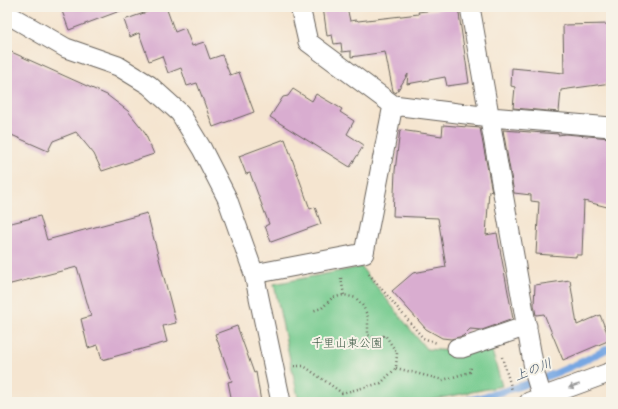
<svg xmlns="http://www.w3.org/2000/svg" width="618" height="409" font-family="'Comic Neue','Klee One',sans-serif">
  <style>
    .green { fill: #76cb8f; stroke: #497456 }
    .lines { fill: none; stroke-linecap: round; stroke-linejoin: round }
    .stream { stroke: #78a7e2; stroke-width: 7 }
    .building { fill: #d9add0 }
    .street-casing { stroke: #68625b; stroke-width: 21 }
    .path { stroke: #68625b; stroke-width: 2.5; stroke-dasharray: 1 3; stroke-linecap: butt }
    .street { stroke: #fff; stroke-width: 19 }
    .oneway { fill: #999 }
    .labels { text-anchor: middle; stroke-width: 4; stroke-linejoin: round; paint-order: stroke }
    .park-label { font-size: 12px; fill: #3c5944; stroke: #f7f3e8 }
    .water-label { font-size: 13px; font-style: italic; fill: #41546b; stroke: #f7f3e8 }
  </style>
  <rect width="100%" height="100%" fill="#f7f3e8"/>
  <filter id="ink" filterUnits="userSpaceOnUse"><feTurbulence type="fractalNoise" baseFrequency=".025" numOctaves="2"/><feDisplacementMap in="SourceGraphic" scale="8" xChannelSelector="R" yChannelSelector="G"/><feConvolveMatrix kernelMatrix="1 2 1 2 8 2 1 2 1" color-interpolation-filters="sRGB"/></filter>
  <filter id="wash" filterUnits="userSpaceOnUse"><feTurbulence type="fractalNoise" baseFrequency=".012" numOctaves="4" result="noise"/><feDisplacementMap in="SourceGraphic" scale="16" xChannelSelector="R" yChannelSelector="G"/><feGaussianBlur stdDeviation="0.9" result="paint"/><feColorMatrix in="noise" values="0 0 0 0 0 0 0 0 0 0 0 0 0 0 0 0 0 1.4 0 .05"/><feComposite in="paint" operator="in"/></filter>
  <g filter="url(#wash)">
    <rect width="100%" height="100%" fill="#f5e5d0"/>
    <path class="green" d="M 361,267 L 426,349 L 464,352 L 490,344 L 502,386 L 421,402 L 299,402 L 274,284 Z"/>
    <g class="lines">
      <path class="stream" d="M 460,402 C 514,391 563,373 611,347"/>
    </g>
    <g id="blocks">
      <path class="building" d="M 72,7 L 124,7 L 125,9 L 69,30 L 62,11 Z
        M 161,7 L 166,7 L 175,32 L 185,28 L 192,46 L 204,42 L 210,59 L 222,55 L 230,75 L 239,72 L 254,112 L 213,127 L 197,83 L 187,86 L 181,68 L 168,73 L 162,56 L 149,61 L 139,33 L 130,37 L 124,20 Z
        M 323,7 L 347,7 L 350,21 L 357,20 L 358,21 L 419,14 L 418,12 L 458,7 L 469,83 L 447,86 L 445,77 L 407,84 L 408,74 L 396,93 L 393,91 L 385,52 L 351,57 L 351,51 L 342,52 L 341,43 L 334,44 L 332,35 L 327,36 Z
        M 611,24 L 611,83 L 561,90 L 559,112 L 513,108 L 515,87 L 511,86 L 512,68 L 564,73 L 563,25 Z
        M 7,50 L 107,95 L 128,111 L 144,131 L 154,154 L 102,171 L 94,154 L 76,132 L 53,141 L 48,151 L 7,133 Z
        M 293,89 L 312,101 L 316,94 L 342,109 L 340,112 L 354,121 L 347,134 L 364,145 L 350,167 L 270,117 L 283,97 L 288,96 Z
        M 443,125 L 480,128 L 492,192 L 489,191 L 486,235 L 497,233 L 513,319 L 482,330 L 470,329 L 463,336 L 451,339 L 442,338 L 426,329 L 392,291 L 413,273 L 446,267 L 438,218 L 393,216 L 395,171 L 400,130 L 442,136 Z
        M 503,130 L 558,134 L 558,135 L 565,134 L 611,138 L 611,208 L 584,201 L 582,255 L 576,255 L 576,257 L 536,254 L 539,202 L 531,201 L 531,195 L 514,193 Z
        M 285,139 L 310,209 L 315,207 L 321,224 L 271,242 L 265,226 L 269,224 L 250,173 L 246,174 L 239,156 Z
        M 147,213 L 176,323 L 163,326 L 167,342 L 102,360 L 98,345 L 88,348 L 81,319 L 91,316 L 77,267 L 7,285 L 7,224 L 40,216 L 47,240 Z
        M 570,280 L 577,325 L 600,315 L 610,340 L 563,360 L 544,314 L 536,315 L 534,305 L 535,285 Z
        M 237,326 L 254,373 L 256,372 L 261,402 L 232,402 L 228,382 L 232,381 L 215,334 Z"/>
    </g>
  </g>
  <g filter="url(#ink)">
    <use href="#blocks" fill-opacity="0" stroke="#68625b" stroke-width="1"/>
    <g class="lines">
      <g class="street-casing">
        <path id="street" d="M 300,7 L 308,42 L 393,105 L 490,117 L 611,127
          M 470,7 L 535,374 L 542,397
          M 7,14 L 66,48 L 118,66 L 149,85 L 180,113 L 202,149 L 227,198 L 254,274 L 281,402
          M 254,274 L 364,253 L 393,105
          M 457,348 L 462,348 L 527,326
          M 529,402 L 611,372"/>
      </g>
      <path class="path" d="M 369,274 L 423,338 L 437,343
        M 341,278 L 344,295
        M 502,357 L 512,390
        M 294,366 L 304,366 L 342,393 L 381,383 L 396,368 L 397,353 L 385,335 L 377,339 L 368,335 L 368,317 L 363,306 L 356,298 L 344,295 L 332,298 L 322,308 L 312,311
        M 396,368 L 443,380 L 470,372 L 471,367
        M 58,400 L 59,402"/>
      <use href="#street" class="street"/>
    </g>
    <defs><path id="oneway-solid" d="M-6-.8H1V-3.2L6.5 0L1 3.2V.8H-6Z"/></defs>
    <use class="oneway" href="#oneway-solid" transform="translate(574 386) rotate(160)"/>
  </g>
  <g class="labels">
    <g class="park-label">
      <text x="347" y="347">千里山東公園</text>
    </g>
    <g class="water-label">
      <text transform="translate(533 369) rotate(-21)" y="5">上の川</text>
    </g>
  </g>
  <rect width="618" height="409" fill="none" stroke="#f7f3e8" stroke-width="24"/>
</svg>
